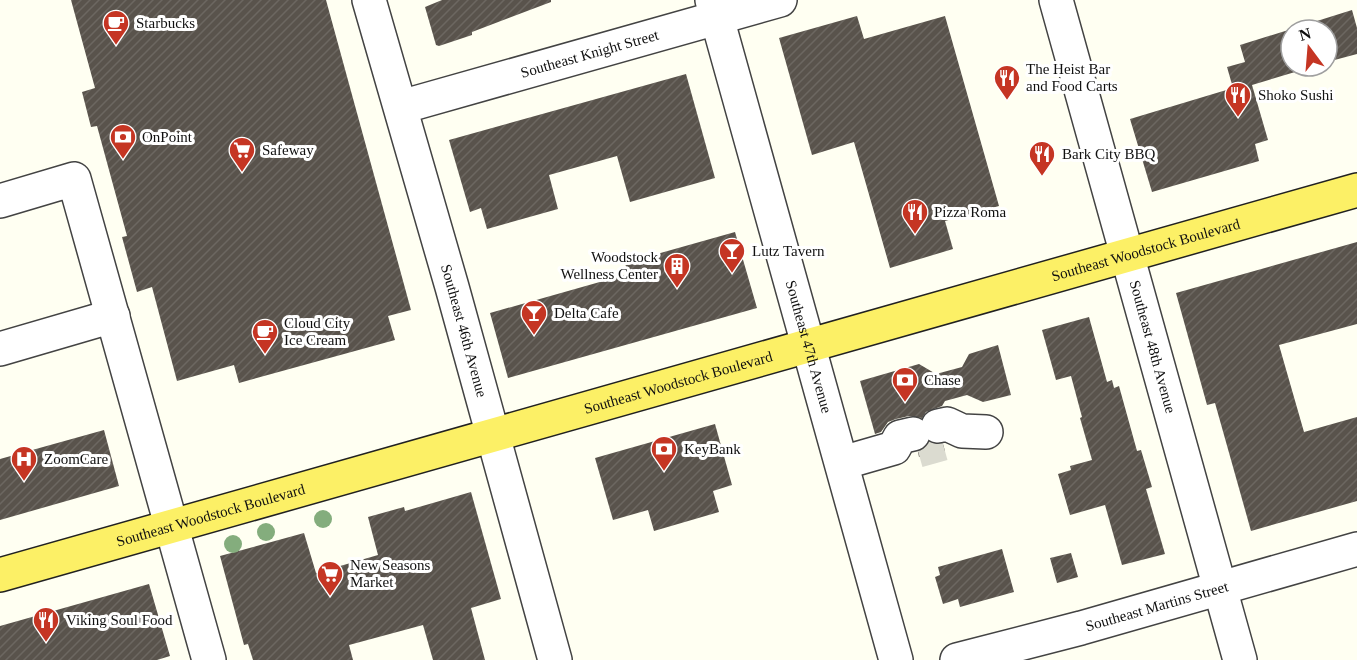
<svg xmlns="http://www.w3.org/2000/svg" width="1357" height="660" font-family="Georgia,serif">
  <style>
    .building { fill: url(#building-hatch) }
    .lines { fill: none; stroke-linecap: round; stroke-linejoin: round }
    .minor-tunnel { stroke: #dbdbd0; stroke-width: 33; stroke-dasharray: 33 16; stroke-linecap: butt }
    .minor-casing { stroke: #434343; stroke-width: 36 }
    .major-casing { stroke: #212121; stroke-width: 36 }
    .minor { stroke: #fff; stroke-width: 33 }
    .major { stroke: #fcf066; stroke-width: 33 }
    .tree { fill: #84ad7d }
    .labels { text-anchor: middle; stroke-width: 6; stroke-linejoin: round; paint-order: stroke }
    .poi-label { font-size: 15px; fill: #101010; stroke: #fff; text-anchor: start }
    .street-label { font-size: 15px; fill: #101010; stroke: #fff }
  </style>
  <defs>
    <pattern id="building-hatch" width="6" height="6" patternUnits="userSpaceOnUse" patternTransform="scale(1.5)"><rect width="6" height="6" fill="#59534c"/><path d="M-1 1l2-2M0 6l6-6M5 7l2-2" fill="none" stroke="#6c6761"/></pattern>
  </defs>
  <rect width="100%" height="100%" fill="#fffff2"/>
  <path class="building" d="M 71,0 L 326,0 L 411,310 L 388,316 L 395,340 L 239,383 L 234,365 L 177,381 L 152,287 L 137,292 L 122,237 L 127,236 L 97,126 L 91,127 L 82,92 L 95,88 Z
    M 442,0 L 551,0 L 551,2 L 472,32 L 472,35 L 439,46 L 436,45 L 425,7 Z
    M 1352,10 L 1357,28 L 1357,54 L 1327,62 L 1327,30 L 1291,30 L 1291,66 L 1315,66 L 1252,85 L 1268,140 L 1255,144 L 1259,161 L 1152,192 L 1130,119 L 1233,88 L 1227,67 L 1245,62 L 1240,45 Z
    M 857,16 L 864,39 L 945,16 L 999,206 L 945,221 L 953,249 L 890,268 L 854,142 L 812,155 L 779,38 Z
    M 686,74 L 715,178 L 630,202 L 617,156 L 549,175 L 558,209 L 487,229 L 481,208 L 470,212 L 449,140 Z
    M 735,232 L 757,308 L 508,378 L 490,313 L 628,274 L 625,263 Z
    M 1357,242 L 1357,324 L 1279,345 L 1304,432 L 1357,417 L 1357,501 L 1251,531 L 1215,403 L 1207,405 L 1176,293 Z
    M 1089,317 L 1107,382 L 1112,380 L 1114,388 L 1119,386 L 1137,451 L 1141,450 L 1152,487 L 1146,489 L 1165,554 L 1122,565 L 1105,505 L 1070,515 L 1058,474 L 1071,470 L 1070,466 L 1092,460 L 1080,418 L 1082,417 L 1071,376 L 1056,380 L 1042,330 Z
    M 998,345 L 1011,395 L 983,402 L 967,395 L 945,401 L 942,406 L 926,412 L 922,418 L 909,416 L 896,419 L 888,422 L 881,432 L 875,434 L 860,381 L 919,364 L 936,374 L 962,367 L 969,354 Z
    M 715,424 L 732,485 L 713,491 L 719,512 L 654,531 L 648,510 L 613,520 L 595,458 Z
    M 104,430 L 119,486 L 0,520 L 0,459 Z
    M 929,442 L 943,444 L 945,451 L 919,457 L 918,452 L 925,448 Z
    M 471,492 L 501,599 L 471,608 L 485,660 L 433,660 L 423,625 L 349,645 L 353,660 L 253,660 L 248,644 L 244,645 L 220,556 L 304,533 L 316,573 L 378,555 L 368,517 L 404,507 L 405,511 Z
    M 1002,549 L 1014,592 L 960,607 L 958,599 L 943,604 L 935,577 L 940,575 L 938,567 Z
    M 1071,553 L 1078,577 L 1057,583 L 1050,558 Z
    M 149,584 L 170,656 L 157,660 L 0,660 L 0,626 Z"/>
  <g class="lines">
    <path class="minor-tunnel" d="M 918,451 L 943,444"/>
    <g class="minor-casing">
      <g id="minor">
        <path id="s1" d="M 369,0 L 452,287 L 555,660"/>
        <path id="s2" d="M 712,0 L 896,660"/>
        <path id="s3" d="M 1056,0 L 1240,660"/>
        <path id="s4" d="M 401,107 L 780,0"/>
        <path d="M 0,201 L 74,179 L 209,660"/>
        <path d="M 0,349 L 113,316"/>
        <path d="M 938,426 L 947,424 L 962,431 L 986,432"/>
        <path d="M 842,463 L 894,448 L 900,437 L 913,434"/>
        <path id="s5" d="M 957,660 L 1081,628 L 1357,549"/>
      </g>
    </g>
    <g class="major-casing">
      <g id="major">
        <path id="s6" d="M 0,575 L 1357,190"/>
      </g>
    </g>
    <use href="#minor" class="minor"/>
    <use href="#major" class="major"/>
  </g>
  <g class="tree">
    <circle cx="323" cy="519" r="9"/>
    <circle cx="266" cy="532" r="9"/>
    <circle cx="233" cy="544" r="9"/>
  </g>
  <defs>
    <g id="cafe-pin" transform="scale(1.35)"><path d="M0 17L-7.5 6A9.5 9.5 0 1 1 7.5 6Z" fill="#c53523" stroke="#fff"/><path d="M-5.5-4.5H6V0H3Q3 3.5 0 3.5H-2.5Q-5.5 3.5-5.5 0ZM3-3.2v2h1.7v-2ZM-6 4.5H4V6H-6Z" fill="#fff"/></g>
    <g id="restaurant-pin" transform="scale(1.35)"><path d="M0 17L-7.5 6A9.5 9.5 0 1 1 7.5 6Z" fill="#c53523" stroke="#fff"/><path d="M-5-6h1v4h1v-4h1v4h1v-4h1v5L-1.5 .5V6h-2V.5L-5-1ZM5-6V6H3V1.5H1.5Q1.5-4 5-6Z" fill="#fff"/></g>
    <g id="bank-pin" transform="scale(1.35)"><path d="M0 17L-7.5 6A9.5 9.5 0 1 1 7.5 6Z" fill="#c53523" stroke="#fff"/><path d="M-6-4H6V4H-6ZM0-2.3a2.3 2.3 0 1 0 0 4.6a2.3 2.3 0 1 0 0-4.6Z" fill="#fff"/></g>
    <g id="supermarket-pin" transform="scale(1.35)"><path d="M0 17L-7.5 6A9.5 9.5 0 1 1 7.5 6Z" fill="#c53523" stroke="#fff"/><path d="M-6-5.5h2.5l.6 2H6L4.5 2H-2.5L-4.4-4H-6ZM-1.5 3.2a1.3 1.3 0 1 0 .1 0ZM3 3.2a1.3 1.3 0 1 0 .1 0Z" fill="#fff"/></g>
    <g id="bar-pin" transform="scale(1.35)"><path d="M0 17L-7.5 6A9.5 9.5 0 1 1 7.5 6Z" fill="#c53523" stroke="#fff"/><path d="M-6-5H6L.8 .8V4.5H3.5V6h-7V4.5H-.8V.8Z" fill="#fff"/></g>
    <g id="building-pin" transform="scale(1.35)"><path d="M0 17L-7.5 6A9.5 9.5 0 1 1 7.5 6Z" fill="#c53523" stroke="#fff"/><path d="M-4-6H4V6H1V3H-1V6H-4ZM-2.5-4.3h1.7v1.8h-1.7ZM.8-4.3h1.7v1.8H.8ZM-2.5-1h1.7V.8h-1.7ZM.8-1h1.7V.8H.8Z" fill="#fff"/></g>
    <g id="hospital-pin" transform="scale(1.35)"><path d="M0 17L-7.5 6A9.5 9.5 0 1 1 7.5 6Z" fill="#c53523" stroke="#fff"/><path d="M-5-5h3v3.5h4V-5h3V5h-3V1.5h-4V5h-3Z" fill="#fff"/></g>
  </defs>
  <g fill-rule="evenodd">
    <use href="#cafe-pin" x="116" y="23"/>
    <use href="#restaurant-pin" x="1007" y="78"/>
    <use href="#restaurant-pin" x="1238" y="95"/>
    <use href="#bank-pin" x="123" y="137"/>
    <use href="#supermarket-pin" x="242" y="150"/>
    <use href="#restaurant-pin" x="1042" y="154"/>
    <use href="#restaurant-pin" x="915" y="212"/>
    <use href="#bar-pin" x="732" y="251"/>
    <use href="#building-pin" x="677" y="266"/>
    <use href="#bar-pin" x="534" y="313"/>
    <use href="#cafe-pin" x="265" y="332"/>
    <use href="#bank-pin" x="905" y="380"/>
    <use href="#bank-pin" x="664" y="449"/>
    <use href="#hospital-pin" x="24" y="459"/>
    <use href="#supermarket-pin" x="330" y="574"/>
    <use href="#restaurant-pin" x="46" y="620"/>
  </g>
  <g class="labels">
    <g class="poi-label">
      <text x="136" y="28">Starbucks</text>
      <text x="1026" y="74">The Heist Bar<tspan x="1026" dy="17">and Food Carts</tspan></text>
      <text x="1258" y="100">Shoko Sushi</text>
      <text x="142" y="142">OnPoint</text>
      <text x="262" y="155">Safeway</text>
      <text x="1062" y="159">Bark City BBQ</text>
      <text x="934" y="217">Pizza Roma</text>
      <text x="752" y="256">Lutz Tavern</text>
      <text x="658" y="262" text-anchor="end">Woodstock<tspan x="658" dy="17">Wellness Center</tspan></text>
      <text x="554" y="318">Delta Cafe</text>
      <text x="284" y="328">Cloud City<tspan x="284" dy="17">Ice Cream</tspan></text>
      <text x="924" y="385">Chase</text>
      <text x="684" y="454">KeyBank</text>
      <text x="44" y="464">ZoomCare</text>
      <text x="350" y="570">New Seasons<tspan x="350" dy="17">Market</tspan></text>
      <text x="66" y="625">Viking Soul Food</text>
    </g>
    <g class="street-label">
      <text dy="5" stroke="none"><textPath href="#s4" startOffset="196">Southeast Knight Street</textPath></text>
      <text dy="5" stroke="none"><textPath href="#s6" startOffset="1191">Southeast Woodstock Boulevard</textPath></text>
      <text dy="5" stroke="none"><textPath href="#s1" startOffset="344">Southeast 46th Avenue</textPath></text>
      <text dy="5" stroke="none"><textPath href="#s2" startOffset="360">Southeast 47th Avenue</textPath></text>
      <text dy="5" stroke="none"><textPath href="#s3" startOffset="360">Southeast 48th Avenue</textPath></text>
      <text dy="5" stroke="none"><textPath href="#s6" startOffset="705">Southeast Woodstock Boulevard</textPath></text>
      <text dy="5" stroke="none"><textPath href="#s6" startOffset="219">Southeast Woodstock Boulevard</textPath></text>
      <text dy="5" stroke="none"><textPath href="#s5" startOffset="207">Southeast Martins Street</textPath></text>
    </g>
  </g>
  <g transform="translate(1309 48) rotate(344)"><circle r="28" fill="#ffffff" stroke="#9f9f9f" stroke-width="1.5"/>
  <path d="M0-4.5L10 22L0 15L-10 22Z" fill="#c53523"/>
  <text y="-9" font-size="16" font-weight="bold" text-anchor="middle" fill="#101010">N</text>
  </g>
</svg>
